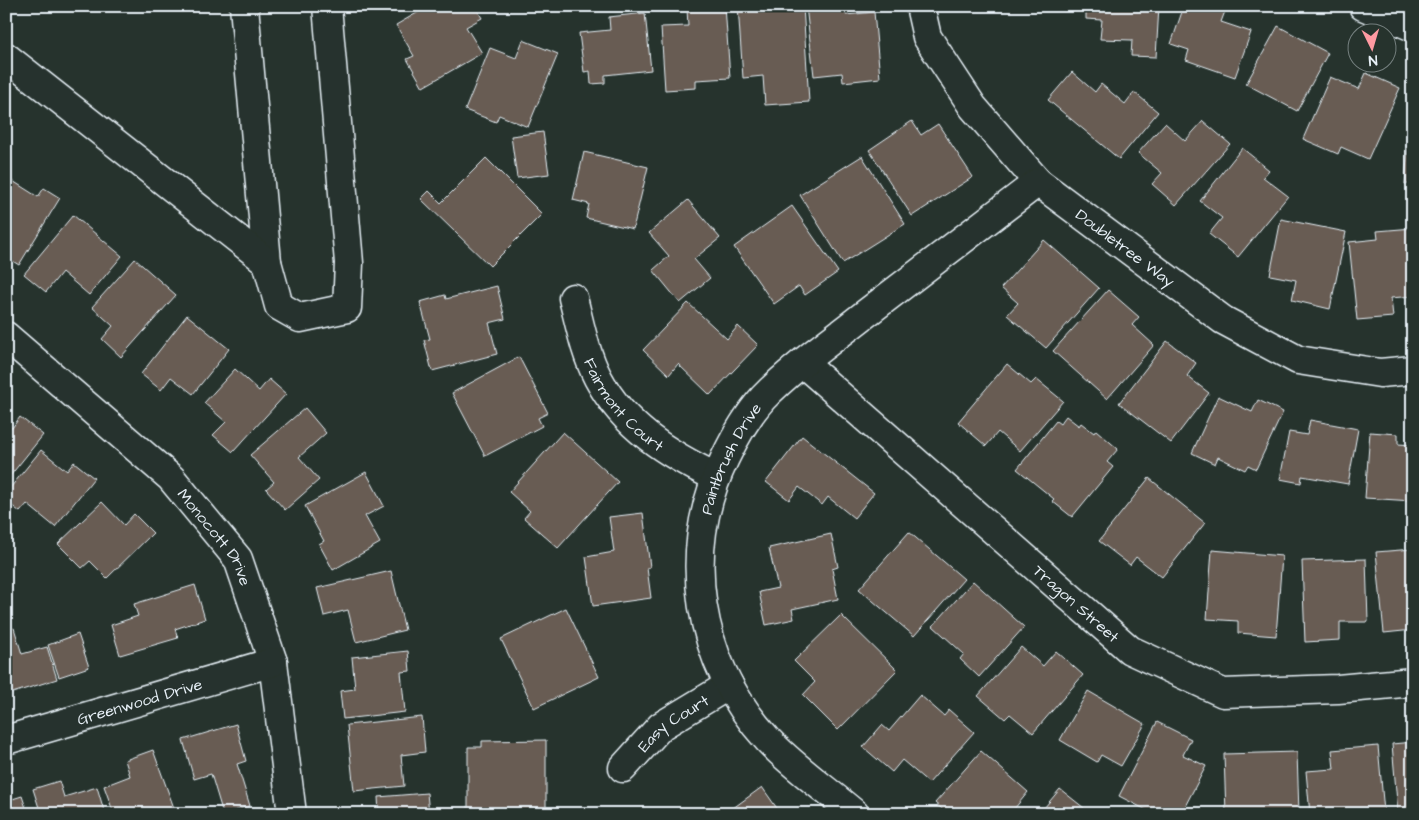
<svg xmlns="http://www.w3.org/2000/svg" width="1419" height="820" font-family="'Architects Daughter',sans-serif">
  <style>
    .building { fill: #675c52; stroke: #e8f1f8 }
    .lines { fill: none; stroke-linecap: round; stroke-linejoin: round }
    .minor-casing { stroke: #e8f1f8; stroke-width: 31 }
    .minor { stroke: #26332d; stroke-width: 28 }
    .labels { text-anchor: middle; stroke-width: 4; stroke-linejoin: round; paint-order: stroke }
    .street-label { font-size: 16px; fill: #e8f1f8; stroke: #26332d }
  </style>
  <rect width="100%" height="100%" fill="#26332d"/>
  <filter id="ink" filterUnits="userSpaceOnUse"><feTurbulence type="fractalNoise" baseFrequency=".02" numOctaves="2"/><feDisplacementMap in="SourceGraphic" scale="10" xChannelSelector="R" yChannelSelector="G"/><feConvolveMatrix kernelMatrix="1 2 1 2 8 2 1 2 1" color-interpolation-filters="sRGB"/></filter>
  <g filter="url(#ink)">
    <path class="building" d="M 429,6 L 475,6 L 482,18 L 466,27 L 482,53 L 423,87 L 407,59 L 414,56 L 396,25 Z
      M 725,6 L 730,78 L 696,80 L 696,88 L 665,90 L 661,27 L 688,26 L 687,9 Z
      M 738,6 L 803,6 L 809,102 L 765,105 L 763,76 L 743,78 Z
      M 806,6 L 845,6 L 846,15 L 874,12 L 880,78 L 843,82 L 842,73 L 814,76 Z
      M 1086,6 L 1159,6 L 1156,57 L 1131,56 L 1132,40 L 1100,39 L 1102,20 L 1086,19 Z
      M 1184,6 L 1227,6 L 1221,22 L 1251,32 L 1235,77 L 1186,60 L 1189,50 L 1171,44 Z
      M 645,13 L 651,70 L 605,75 L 605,83 L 591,84 L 590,71 L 584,72 L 579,33 L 610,30 L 609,17 Z
      M 1278,26 L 1328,53 L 1297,111 L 1246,84 Z
      M 523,40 L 558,54 L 528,127 L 499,115 L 496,122 L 465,110 L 490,48 L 516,58 Z
      M 1072,72 L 1095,92 L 1101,84 L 1125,104 L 1134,92 L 1158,112 L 1119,159 L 1048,100 Z
      M 1366,73 L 1400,88 L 1368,159 L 1341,147 L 1338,154 L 1303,139 L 1330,77 L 1359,89 Z
      M 1411,106 L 1413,106 L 1413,184 L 1405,184 Z
      M 912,121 L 921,135 L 938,124 L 973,177 L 912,216 L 869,150 Z
      M 1203,121 L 1230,144 L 1176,205 L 1152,184 L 1162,173 L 1138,153 L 1165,123 L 1185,141 Z
      M 543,132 L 549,174 L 517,178 L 511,136 Z
      M 1242,148 L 1269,170 L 1263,177 L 1288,196 L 1238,257 L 1209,234 L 1222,218 L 1200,201 Z
      M 584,152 L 648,167 L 633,229 L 586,218 L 589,204 L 573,200 Z
      M 862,156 L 905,224 L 843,263 L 800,195 Z
      M 486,158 L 542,214 L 490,266 L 421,199 L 429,191 L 441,203 Z
      M 8,178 L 38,197 L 44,188 L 60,198 L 19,265 L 6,257 Z
      M 688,200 L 720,238 L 694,259 L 710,278 L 680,303 L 653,270 L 669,256 L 649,233 Z
      M 792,206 L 838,272 L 805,295 L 799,286 L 774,304 L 734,247 Z
      M 73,215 L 122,256 L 89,295 L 62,272 L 46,292 L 24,274 Z
      M 1281,219 L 1346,232 L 1330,309 L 1292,300 L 1296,280 L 1270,275 Z
      M 1413,228 L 1413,296 L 1391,298 L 1393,317 L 1357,320 L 1349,242 L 1378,239 L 1377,231 Z
      M 1044,240 L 1099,288 L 1046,348 L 1007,315 L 1018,303 L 1001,288 Z
      M 135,259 L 176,295 L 121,357 L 102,339 L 113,326 L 92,307 Z
      M 497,286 L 505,319 L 489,323 L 497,354 L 432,371 L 424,340 L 430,339 L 420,302 L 445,295 L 446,299 Z
      M 1108,290 L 1139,317 L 1132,325 L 1154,345 L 1107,399 L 1053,351 Z
      M 688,303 L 727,339 L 738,326 L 758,345 L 710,395 L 678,364 L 669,375 L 643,350 Z
      M 187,315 L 229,349 L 193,394 L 171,377 L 161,390 L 141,374 Z
      M 1167,341 L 1196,363 L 1187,376 L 1209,393 L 1171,443 L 1119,403 Z
      M 519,357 L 548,413 L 538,418 L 542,426 L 485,456 L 452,393 Z
      M 1007,364 L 1031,384 L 1036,379 L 1063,401 L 1020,451 L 998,432 L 986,446 L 958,422 Z
      M 235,369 L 259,391 L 269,379 L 286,394 L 233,452 L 213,435 L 226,422 L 204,403 Z
      M 1218,396 L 1252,412 L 1258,400 L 1283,412 L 1256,469 L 1248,465 L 1245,470 L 1218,457 L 1215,464 L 1192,453 Z
      M 305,408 L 326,433 L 299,457 L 319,480 L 285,510 L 266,489 L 274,482 L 250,455 Z
      M 1066,416 L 1079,426 L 1081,423 L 1094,433 L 1096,430 L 1118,449 L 1107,462 L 1113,467 L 1072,517 L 1052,501 L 1054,499 L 1017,469 L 1056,421 L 1060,424 Z
      M 20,417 L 43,435 L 6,481 L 6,423 L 12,428 Z
      M 1310,420 L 1358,429 L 1348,484 L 1302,476 L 1301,483 L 1280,479 L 1289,432 L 1307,435 Z
      M 563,432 L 618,482 L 558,548 L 524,518 L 530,511 L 509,492 Z
      M 1370,432 L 1398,434 L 1398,444 L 1413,445 L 1413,501 L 1365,498 Z
      M 802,436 L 874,493 L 854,518 L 828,497 L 822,505 L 799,487 L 789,500 L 766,482 Z
      M 41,450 L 67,471 L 74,462 L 94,478 L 55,527 L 27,504 L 20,512 L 6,501 L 6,493 Z
      M 366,472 L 384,506 L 365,516 L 380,543 L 333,570 L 319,544 L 324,541 L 305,506 Z
      M 1149,478 L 1205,523 L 1162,577 L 1136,557 L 1130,565 L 1099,541 Z
      M 102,502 L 124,525 L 134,514 L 153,533 L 107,578 L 90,561 L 82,568 L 58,544 Z
      M 643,513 L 650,567 L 647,568 L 651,598 L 593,606 L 586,557 L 614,552 L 609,517 Z
      M 909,532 L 964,579 L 914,636 L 859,589 Z
      M 831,534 L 838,567 L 832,569 L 838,599 L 792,609 L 794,619 L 766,625 L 759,592 L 778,588 L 769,548 Z
      M 1413,549 L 1413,630 L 1384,633 L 1376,552 Z
      M 1212,550 L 1282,556 L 1276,636 L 1238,633 L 1238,621 L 1207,619 Z
      M 1366,559 L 1368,622 L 1340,622 L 1340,640 L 1305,642 L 1302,561 Z
      M 391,571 L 405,630 L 356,642 L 348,610 L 324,616 L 317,588 Z
      M 973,581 L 1024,627 L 979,677 L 960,659 L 964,654 L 933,626 Z
      M 195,585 L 205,619 L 175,629 L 178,638 L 120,655 L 111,625 L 138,616 L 134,604 Z
      M 566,608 L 599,677 L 534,708 L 501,639 Z
      M 841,615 L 897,670 L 838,730 L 803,695 L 815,682 L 794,661 Z
      M 14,628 L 22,654 L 47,647 L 57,679 L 6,695 L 6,630 Z
      M 78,634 L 89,667 L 59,677 L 48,645 Z
      M 1021,647 L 1043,666 L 1056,651 L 1083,675 L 1033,733 L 1010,714 L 1005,719 L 978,696 Z
      M 408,651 L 410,671 L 401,672 L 405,712 L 343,719 L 340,691 L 355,689 L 352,657 Z
      M 1088,691 L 1145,724 L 1121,766 L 1101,755 L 1097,762 L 1060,740 Z
      M 920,695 L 944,716 L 949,710 L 974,732 L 929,783 L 902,760 L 892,772 L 863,747 L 882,725 L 889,731 Z
      M 422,717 L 425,752 L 401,755 L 404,786 L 354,791 L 347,725 Z
      M 1157,722 L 1191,739 L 1183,755 L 1206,766 L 1181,814 L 1154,814 L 1119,796 Z
      M 236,724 L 246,761 L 237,764 L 250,806 L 223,814 L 211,774 L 194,779 L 183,740 Z
      M 546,740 L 546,813 L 468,813 L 468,747 L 482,747 L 482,741 Z
      M 1413,742 L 1413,812 L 1398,814 L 1392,744 Z
      M 1378,746 L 1384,812 L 1310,814 L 1306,771 L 1334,769 L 1332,750 Z
      M 153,750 L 174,808 L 158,814 L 114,814 L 104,786 L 130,776 L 125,760 Z
      M 981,751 L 1028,792 L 1010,814 L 948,814 L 935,803 Z
      M 1297,752 L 1299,814 L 1226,814 L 1224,754 Z
      M 59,781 L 64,797 L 97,787 L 105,814 L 41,814 L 33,789 Z
      M 762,787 L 781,814 L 725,814 Z
      M 1060,789 L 1084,808 L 1079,814 L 1039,814 Z
      M 427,793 L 429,814 L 379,814 L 378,797 Z
      M 22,796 L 28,814 L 6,814 L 6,801 Z"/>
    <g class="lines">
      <g class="minor-casing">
        <g id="minor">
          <path d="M 244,6 L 267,262"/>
          <path id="s1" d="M 920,6 L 927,37 L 973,107 L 1038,182 L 1223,320 L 1298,360 L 1380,373 L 1413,370"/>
          <path d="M 1363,6 L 1413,27"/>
          <path d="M 6,57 L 267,262 L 279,306 L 300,318 L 347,308 L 349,263 L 327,6"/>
          <path id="s2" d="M 573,298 C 580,325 585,353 598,378 C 624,427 668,454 716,477"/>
          <path id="s3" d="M 6,336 L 171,478 L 238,559 L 273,662 L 292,814"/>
          <path id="s4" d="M 803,363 L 1130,650 L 1223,693 L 1338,689 L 1413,682"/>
          <path id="s5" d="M 6,740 L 273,662"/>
          <path id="s6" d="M 623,768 L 661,726 L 729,685"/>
          <path id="s7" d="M 855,814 C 828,791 791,765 768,740 C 697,662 679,553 725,458 C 735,437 747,416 763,398 C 793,367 830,342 864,315 C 922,271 980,226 1038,182"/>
        </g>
      </g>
      <use href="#minor" class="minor"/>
    </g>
  </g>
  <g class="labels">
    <g class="street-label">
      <text dy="6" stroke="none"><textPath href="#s1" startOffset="324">Doubletree Way</textPath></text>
      <text dy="6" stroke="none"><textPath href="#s2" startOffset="121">Fairmont Court</textPath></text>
      <text dy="6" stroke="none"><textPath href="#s7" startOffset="419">Paintbrush Drive</textPath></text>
      <text dy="6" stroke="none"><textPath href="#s3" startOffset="292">Monocott Drive</textPath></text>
      <text dy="6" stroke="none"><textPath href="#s4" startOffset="364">Tragon Street</textPath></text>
      <text dy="6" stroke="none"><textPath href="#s5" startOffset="139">Greenwood Drive</textPath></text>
      <text dy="6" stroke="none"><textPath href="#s6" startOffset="68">Easy Court</textPath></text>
    </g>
  </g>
  <rect width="1419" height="820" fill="none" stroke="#26332d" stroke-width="25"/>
  <rect x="12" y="12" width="1394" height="795" fill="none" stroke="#e8f1f8" stroke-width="2" filter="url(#ink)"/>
  <g transform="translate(1372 48) rotate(175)"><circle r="24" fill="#26332d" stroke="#747f7e"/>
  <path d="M0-4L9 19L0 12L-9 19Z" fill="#ff9aa2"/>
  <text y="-8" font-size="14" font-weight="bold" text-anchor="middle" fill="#e8f1f8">N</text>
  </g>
</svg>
